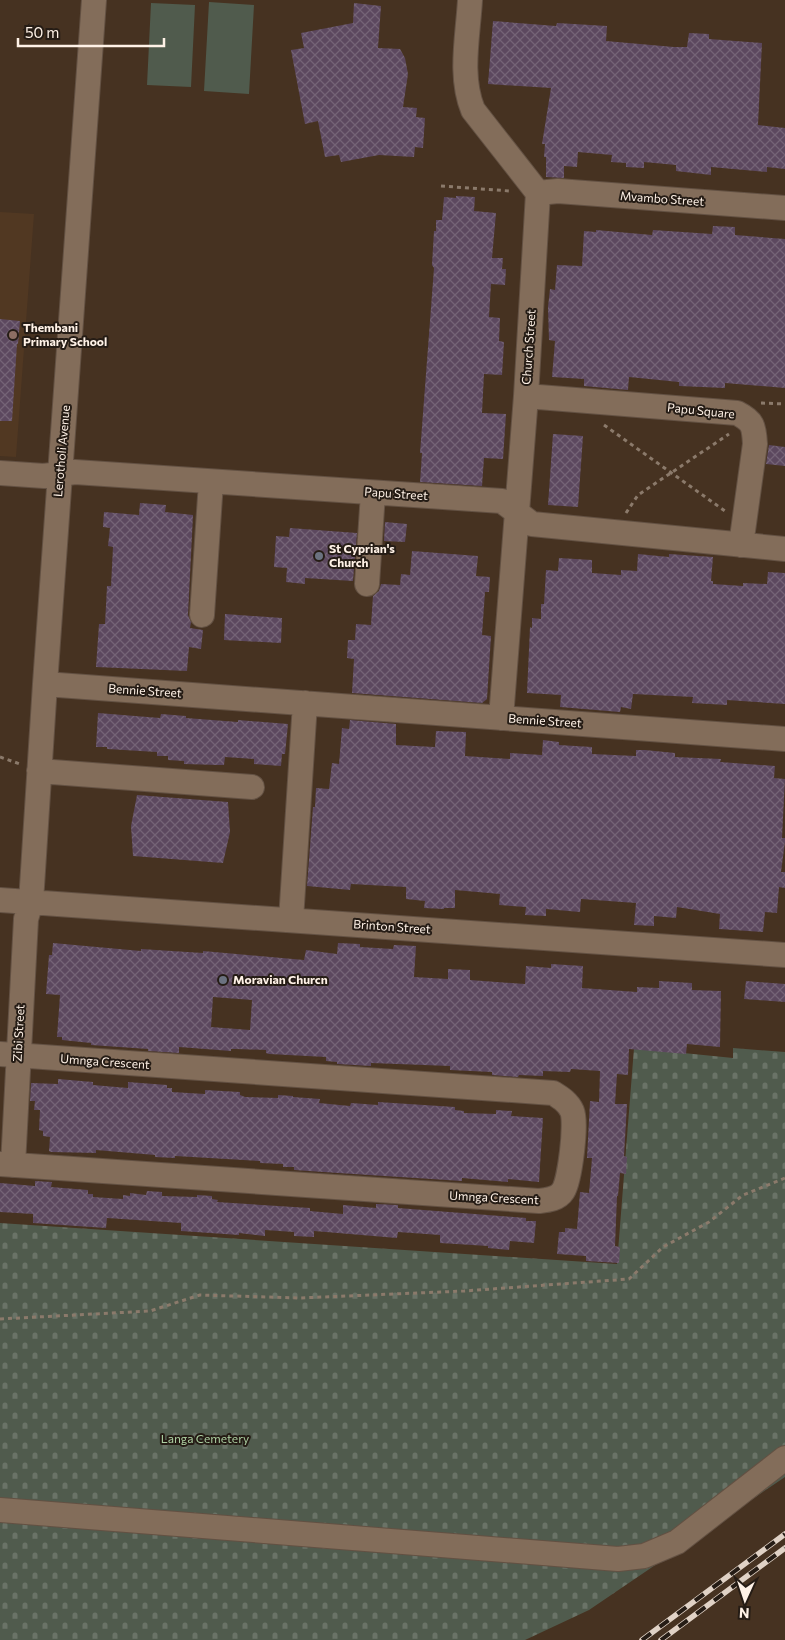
<svg xmlns="http://www.w3.org/2000/svg" width="785" height="1640" font-family="Commissioner,sans-serif">
  <style>
    .built { fill: #513822 }
    .cemetery { fill: url(#cemetery-stones) }
    .pitch { fill: #505b4d }
    .building { fill: url(#building-cross-hatch); fill-rule: evenodd }
    .lines { fill: none; stroke-linecap: round; stroke-linejoin: round }
    .minor-casing { stroke: #635143; stroke-width: 26 }
    .path { stroke: #8b7a6b; stroke-width: 3; stroke-dasharray: 4 4; stroke-linecap: butt }
    .minor { stroke: #836d5a; stroke-width: 24 }
    .rail-casing { stroke: #e0d2c6; stroke-width: 5.5 }
    .rail { stroke: #251c15; stroke-width: 4; stroke-dasharray: 11; stroke-linecap: butt }
    .education-dot { fill: #8d6e63; stroke: #251c15; stroke-width: 2 }
    .worship-dot { fill: #6b7280; stroke: #251c15; stroke-width: 2 }
    .labels { text-anchor: middle; stroke-width: 4; stroke-linejoin: round; paint-order: stroke }
    .street-label { font-size: 12px; fill: #fff2e7; stroke: #251c15 }
    .poi-label { font-size: 12px; font-weight: bold; fill: #fff2e7; stroke: #251c15; text-anchor: start }
    .park-label { font-size: 12px; fill: #add0a2; stroke: #251c15 }
  </style>
  <defs>
    <pattern id="cemetery-stones" width="16" height="16" patternUnits="userSpaceOnUse" patternTransform="scale(1.25)"><rect width="16" height="16" fill="#505b4d"/><path d="M2 7V4a2 2 0 0 1 4 0v3zM10 15v-3a2 2 0 0 1 4 0v3z" fill="#6a7367"/></pattern>
    <pattern id="building-cross-hatch" width="8" height="8" patternUnits="userSpaceOnUse" patternTransform="scale(1.25)"><rect width="8" height="8" fill="#5c485f"/><path d="M0 0l8 8M0 8l8-8" fill="none" stroke="#746376"/></pattern>
  </defs>
  <rect width="100%" height="100%" fill="#463221"/>
  <path class="built" d="M 0,212 L 34,214 L 16,457 L 0,456 Z"/>
  <path class="cemetery" d="M 634,1048 L 733,1058 L 733,1048 L 785,1052 L 785,1477 L 589,1610 L 525,1640 L 0,1640 L 0,1223 L 617,1264 Z"/>
  <path class="pitch" d="M 209,2 L 254,5 L 249,94 L 204,91 Z
    M 151,3 L 195,5 L 191,87 L 147,85 Z"/>
  <path class="building" d="M 354,3 L 381,6 L 378,48 L 400,49 L 405,58 L 408,74 L 403,107 L 417,108 L 416,117 L 425,118 L 423,148 L 415,147 L 414,157 L 379,155 L 341,162 L 339,155 L 325,157 L 318,121 L 305,124 L 291,50 L 304,48 L 301,33 L 353,23 Z
    M 493,21 L 556,26 L 557,23 L 607,26 L 606,41 L 674,47 L 687,47 L 689,33 L 709,34 L 709,39 L 762,43 L 758,125 L 785,128 L 785,169 L 767,167 L 767,172 L 711,167 L 711,175 L 676,171 L 676,165 L 644,162 L 644,168 L 626,167 L 626,163 L 611,162 L 612,155 L 578,152 L 577,167 L 564,166 L 564,178 L 546,177 L 546,157 L 544,157 L 545,144 L 542,144 L 551,88 L 488,84 Z
    M 456,196 L 475,197 L 474,211 L 496,213 L 492,258 L 503,258 L 502,269 L 506,269 L 505,285 L 491,284 L 489,317 L 500,318 L 499,341 L 504,342 L 502,375 L 484,374 L 482,413 L 506,414 L 503,459 L 484,458 L 482,486 L 420,482 L 422,453 L 420,453 L 434,268 L 432,265 L 434,231 L 436,231 L 436,220 L 442,220 L 444,197 L 456,198 Z
    M 713,226 L 735,227 L 735,235 L 785,239 L 785,388 L 725,383 L 725,388 L 679,386 L 679,382 L 629,377 L 628,390 L 584,386 L 584,379 L 552,377 L 555,341 L 549,340 L 548,307 L 550,289 L 555,290 L 557,265 L 582,266 L 584,231 L 596,232 L 596,230 L 652,235 L 653,230 L 712,234 Z
    M 0,319 L 20,321 L 18,344 L 17,344 L 12,421 L 0,421 Z
    M 553,434 L 583,436 L 578,507 L 548,505 Z
    M 769,445 L 785,447 L 785,466 L 766,464 Z
    M 140,503 L 166,505 L 165,512 L 193,515 L 188,615 L 191,622 L 190,628 L 203,630 L 201,649 L 189,647 L 187,671 L 96,667 L 99,624 L 105,624 L 107,586 L 111,586 L 113,547 L 108,546 L 110,528 L 103,527 L 104,512 L 139,515 Z
    M 385,522 L 407,524 L 405,542 L 384,541 Z
    M 290,528 L 357,533 L 353,581 L 305,578 L 305,584 L 286,582 L 287,568 L 274,567 L 276,536 L 289,537 Z
    M 412,551 L 478,556 L 476,576 L 490,577 L 489,592 L 485,592 L 482,635 L 491,636 L 487,699 L 482,703 L 352,693 L 354,659 L 347,658 L 348,640 L 355,640 L 356,624 L 371,625 L 373,596 L 379,591 L 381,584 L 400,585 L 401,574 L 410,575 Z
    M 638,554 L 669,557 L 669,554 L 713,557 L 711,581 L 713,581 L 713,584 L 743,586 L 743,583 L 767,584 L 768,572 L 785,573 L 785,704 L 727,700 L 727,705 L 692,703 L 693,697 L 633,694 L 631,709 L 621,707 L 620,712 L 560,707 L 561,695 L 527,693 L 530,627 L 532,628 L 532,618 L 541,619 L 541,604 L 544,604 L 546,570 L 558,571 L 559,558 L 592,560 L 592,573 L 621,575 L 621,570 L 637,571 Z
    M 225,614 L 282,618 L 281,643 L 224,640 Z
    M 98,713 L 160,718 L 161,714 L 186,716 L 186,718 L 238,722 L 238,720 L 288,724 L 285,754 L 282,754 L 281,766 L 254,764 L 254,759 L 225,757 L 224,765 L 217,765 L 184,764 L 184,761 L 168,760 L 168,756 L 157,756 L 157,752 L 107,749 L 107,747 L 96,747 Z
    M 350,720 L 396,724 L 396,745 L 435,747 L 436,731 L 466,732 L 465,756 L 510,759 L 510,753 L 542,755 L 543,740 L 559,742 L 559,745 L 592,747 L 592,754 L 636,756 L 636,750 L 645,750 L 675,753 L 675,757 L 721,759 L 720,762 L 775,766 L 774,778 L 785,779 L 782,838 L 785,838 L 785,842 L 781,872 L 785,872 L 785,888 L 779,887 L 777,913 L 765,912 L 763,932 L 719,929 L 720,914 L 677,907 L 676,918 L 654,916 L 654,926 L 634,925 L 636,903 L 581,899 L 580,912 L 546,909 L 546,916 L 525,915 L 526,907 L 499,905 L 500,894 L 455,890 L 455,908 L 444,908 L 444,909 L 424,908 L 425,901 L 406,899 L 406,887 L 351,884 L 350,890 L 307,886 L 313,807 L 315,807 L 316,788 L 329,789 L 332,763 L 339,764 L 342,728 L 349,729 Z
    M 137,795 L 228,802 L 230,832 L 223,863 L 133,856 L 131,826 Z
    M 53,943 L 141,951 L 141,949 L 203,953 L 203,951 L 304,960 L 306,950 L 337,954 L 338,943 L 360,944 L 360,947 L 393,949 L 394,945 L 416,946 L 414,977 L 448,979 L 448,969 L 470,970 L 470,980 L 525,984 L 526,966 L 551,968 L 551,964 L 583,966 L 582,988 L 637,992 L 637,987 L 659,988 L 659,981 L 692,983 L 692,990 L 721,991 L 720,1047 L 687,1044 L 686,1054 L 629,1049 L 628,1075 L 617,1074 L 615,1104 L 627,1104 L 624,1156 L 627,1157 L 626,1174 L 620,1173 L 618,1196 L 617,1196 L 615,1246 L 620,1247 L 619,1263 L 586,1261 L 586,1256 L 557,1254 L 559,1232 L 565,1232 L 565,1228 L 577,1229 L 580,1192 L 589,1193 L 592,1158 L 587,1158 L 590,1101 L 599,1102 L 600,1071 L 571,1069 L 570,1072 L 543,1071 L 543,1076 L 519,1075 L 518,1077 L 492,1075 L 492,1072 L 450,1070 L 450,1066 L 371,1063 L 371,1066 L 337,1064 L 337,1062 L 326,1061 L 326,1057 L 269,1054 L 266,1053 L 266,1050 L 236,1049 L 231,1049 L 231,1051 L 179,1047 L 179,1053 L 148,1051 L 148,1049 L 91,1045 L 91,1043 L 62,1040 L 62,1037 L 57,1037 L 60,995 L 46,994 L 49,955 L 52,955 ZM 213,997 L 252,1000 L 250,1030 L 211,1027 Z
    M 746,981 L 785,984 L 785,1002 L 744,999 Z
    M 58,1079 L 93,1082 L 93,1085 L 128,1088 L 128,1082 L 167,1085 L 167,1088 L 172,1088 L 172,1092 L 205,1094 L 205,1090 L 240,1092 L 240,1095 L 245,1097 L 278,1098 L 278,1095 L 293,1096 L 293,1097 L 320,1099 L 319,1103 L 350,1106 L 351,1103 L 378,1105 L 378,1102 L 455,1107 L 455,1110 L 464,1111 L 464,1113 L 496,1114 L 496,1110 L 512,1111 L 511,1116 L 543,1118 L 539,1182 L 508,1179 L 508,1182 L 462,1178 L 462,1181 L 338,1173 L 294,1170 L 294,1167 L 283,1167 L 283,1164 L 260,1163 L 260,1161 L 175,1156 L 175,1158 L 155,1157 L 155,1155 L 96,1150 L 96,1153 L 51,1152 L 49,1151 L 50,1137 L 43,1136 L 43,1131 L 39,1130 L 40,1110 L 34,1110 L 35,1101 L 30,1101 L 31,1083 L 58,1084 Z
    M 35,1181 L 52,1182 L 51,1187 L 88,1190 L 88,1194 L 93,1194 L 93,1197 L 123,1199 L 123,1195 L 130,1196 L 130,1193 L 146,1195 L 147,1191 L 162,1192 L 162,1196 L 197,1197 L 197,1195 L 212,1196 L 212,1199 L 218,1200 L 217,1202 L 310,1208 L 310,1211 L 343,1214 L 343,1205 L 376,1208 L 376,1204 L 398,1205 L 398,1208 L 526,1218 L 526,1221 L 536,1221 L 534,1243 L 510,1241 L 509,1250 L 488,1248 L 488,1246 L 440,1243 L 440,1235 L 398,1232 L 397,1238 L 314,1231 L 314,1237 L 294,1236 L 294,1232 L 265,1230 L 265,1236 L 239,1233 L 239,1235 L 181,1231 L 181,1223 L 107,1218 L 106,1228 L 33,1223 L 33,1214 L 0,1212 L 0,1183 L 35,1186 Z"/>
  <g class="lines">
    <g class="minor-casing">
      <path id="minor" d="M 470,0 C 468,36 459,76 473,110 L 538,193 L 526,396 L 501,718
        M 538,193 L 558,191 L 785,208
        M 526,396 L 737,413 C 753,421 754,426 755,444 L 741,545
        M 0,473 L 44,476 L 75,472 L 502,501 L 532,524 L 785,549
        M 367,584 L 373,493
        M 202,615 L 211,482
        M 45,684 L 785,739
        M 39,771 L 252,787
        M 0,900 L 785,955
        M 291,920 L 305,703
        M 0,1054 L 553,1093 C 561,1098 568,1102 572,1111 C 577,1123 570,1180 563,1191 C 558,1199 548,1200 539,1201 L 0,1164
        M 13,1165 L 26,919 L 31,902 L 45,684 L 94,0
        M 0,1510 L 618,1559 L 644,1556 L 677,1542 L 785,1458"/>
    </g>
    <path class="path" d="M 441,186 L 510,191
      M 761,403 L 785,404
      M 604,425 L 725,511
      M 626,513 L 638,495 L 729,434
      M 0,757 L 20,764
      M 0,1319 L 150,1311 L 200,1295 L 300,1298 L 464,1291 L 629,1279 L 663,1247 L 709,1222 L 743,1195 L 785,1178"/>
    <use href="#minor" class="minor"/>
    <g class="rail-casing">
      <path id="rail" d="M 642,1640 L 785,1534
        M 661,1640 L 785,1548"/>
    </g>
    <use href="#rail" class="rail"/>
  </g>
  <circle class="education-dot" cx="13" cy="335" r="5"/>
  <g class="worship-dot">
    <circle cx="319" cy="556" r="5"/>
    <circle cx="223" cy="980" r="5"/>
  </g>
  <g class="labels">
    <g class="street-label">
      <text transform="translate(662 199) rotate(4)" y="4">Mvambo Street</text>
      <text transform="translate(529 347) rotate(-86)" y="4">Church Street</text>
      <text transform="translate(701 411) rotate(6)" y="4">Papu Square</text>
      <text transform="translate(62 451) rotate(-85)" y="4">Lerotholi Avenue</text>
      <text transform="translate(396 494) rotate(4)" y="4">Papu Street</text>
      <text transform="translate(145 691) rotate(4)" y="4">Bennie Street</text>
      <text transform="translate(545 721) rotate(4)" y="4">Bennie Street</text>
      <text transform="translate(392 927) rotate(4)" y="4">Brinton Street</text>
      <text transform="translate(19 1033) rotate(-87)" y="4">Zibi Street</text>
      <text transform="translate(105 1062) rotate(4)" y="4">Umnga Crescent</text>
      <text transform="translate(494 1198) rotate(3)" y="4">Umnga Crescent</text>
    </g>
    <g class="poi-label">
      <text x="23" y="332">Thembani<tspan x="23" dy="14">Primary School</tspan></text>
      <text x="329" y="553">St Cyprian's<tspan x="329" dy="14">Church</tspan></text>
      <text x="233" y="984">Moravian Churcn</text>
    </g>
    <g class="park-label">
      <text x="205" y="1443">Langa Cemetery</text>
    </g>
  </g>
  <g transform="translate(745 1600) rotate(183)" stroke="#251c15" stroke-width="4" paint-order="stroke">
  <path d="M0-4L9 19L0 12L-9 19Z" fill="#fff2e7"/>
  <text y="-8" font-size="14" font-weight="bold" text-anchor="middle" fill="#fff2e7">N</text>
  </g>
  <path d="M18 38v8h146v-8" fill="none" stroke="#fff2e7" stroke-width="2.5"/>
  <text x="25" y="38" font-size="15" fill="#fff2e7" stroke="#251c15" stroke-width="4" paint-order="stroke">50 m</text>
</svg>
